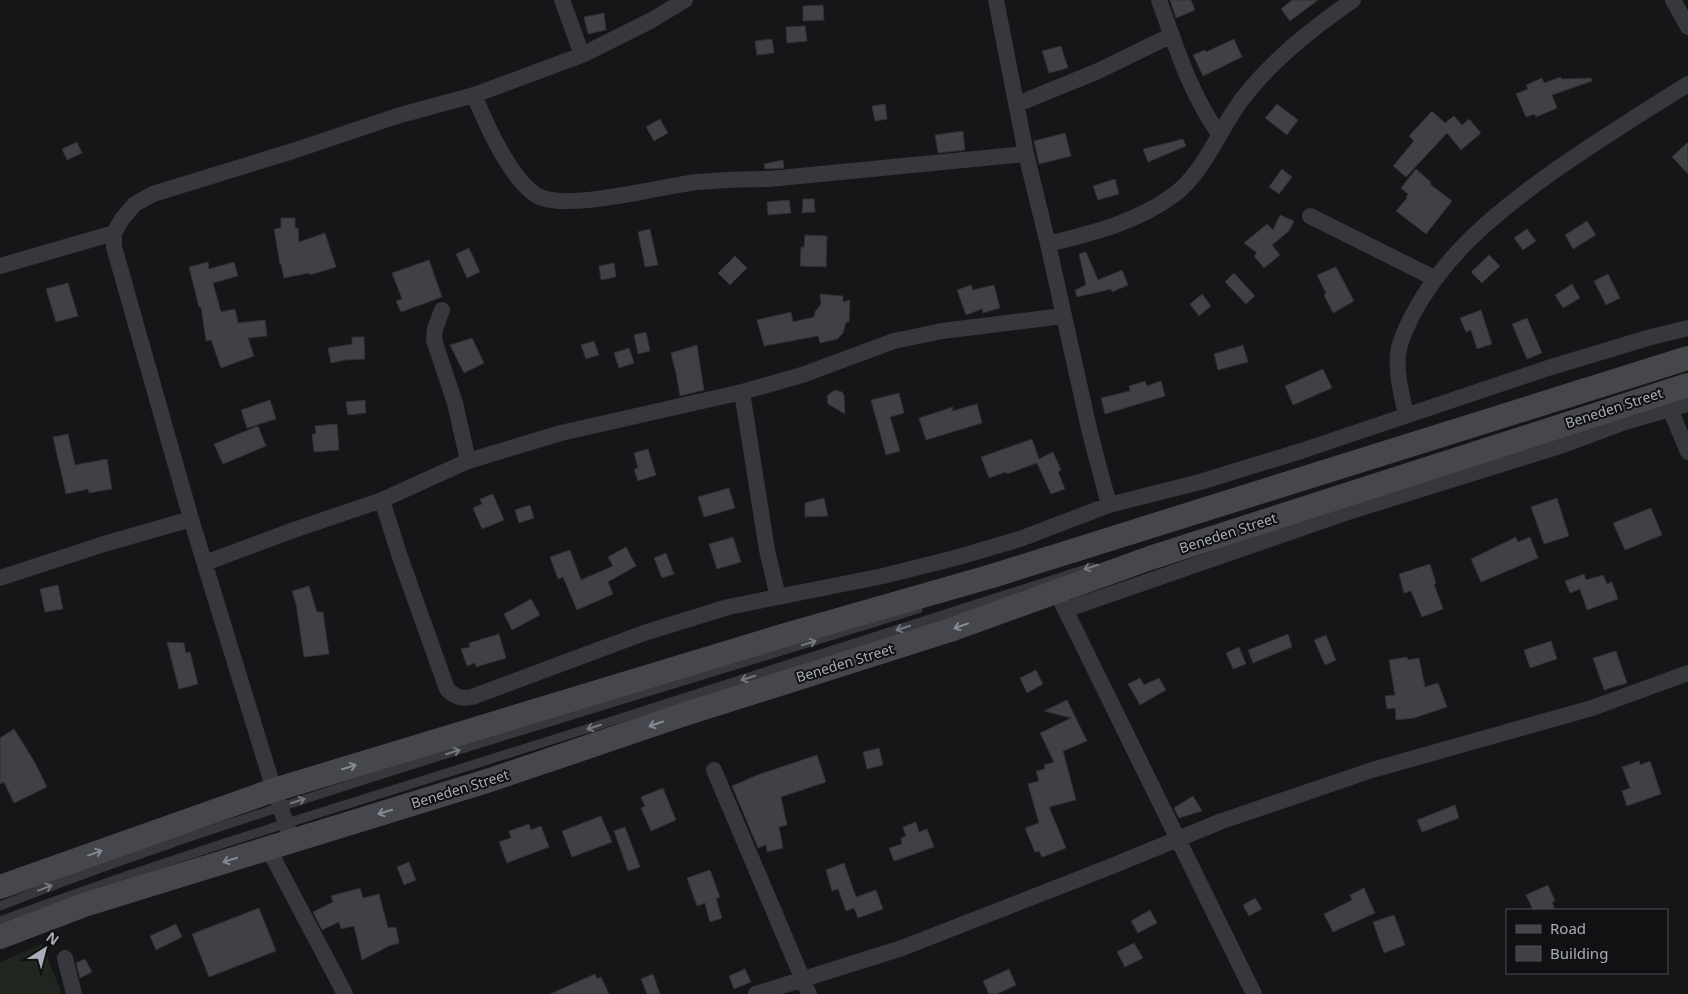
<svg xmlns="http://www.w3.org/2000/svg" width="1688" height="994" font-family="'Noto Sans',sans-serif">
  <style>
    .green { fill: #1e261f }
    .building { fill: #404145; stroke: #303034 }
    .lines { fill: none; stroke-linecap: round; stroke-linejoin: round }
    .lane { stroke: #37383d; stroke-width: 9 }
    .street { stroke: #37383d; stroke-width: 16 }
    .secondary { stroke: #45474d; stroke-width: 24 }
    .oneway { stroke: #757881 }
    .oneway2 { stroke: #858993 }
    .labels { text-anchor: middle; stroke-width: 4; stroke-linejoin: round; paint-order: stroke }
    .street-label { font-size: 14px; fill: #a8adb8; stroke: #111113 }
  </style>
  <rect width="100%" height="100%" fill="#161618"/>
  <path class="green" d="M 42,944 L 62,994 L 0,994 L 0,962 Z"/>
  <path class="building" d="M 1170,0 L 1191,0 L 1195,10 L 1176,18 Z
    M 1292,0 L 1318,0 L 1290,21 L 1281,9 Z
    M 823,5 L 824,20 L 803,21 L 803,6 Z
    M 604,13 L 606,30 L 588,34 L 584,17 Z
    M 805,26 L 807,41 L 787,43 L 786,27 Z
    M 772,39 L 774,53 L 757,55 L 755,41 Z
    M 1234,39 L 1242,57 L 1203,76 L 1193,55 L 1205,50 L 1206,52 Z
    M 1061,46 L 1068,68 L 1049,73 L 1042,51 Z
    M 1561,77 L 1562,79 L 1591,78 L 1592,81 L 1552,95 L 1557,108 L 1536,117 L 1534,114 L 1526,117 L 1516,94 L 1528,89 L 1526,85 L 1542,78 L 1544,83 Z
    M 885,104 L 887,119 L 875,121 L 872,106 Z
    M 1277,104 L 1298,120 L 1287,135 L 1265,118 Z
    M 1432,111 L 1445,123 L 1454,116 L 1462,125 L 1469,119 L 1481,133 L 1461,150 L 1447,133 L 1406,177 L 1393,166 L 1414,141 L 1409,136 Z
    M 660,119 L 668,133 L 654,141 L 646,127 Z
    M 963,131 L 965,150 L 938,153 L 935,135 Z
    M 1065,133 L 1071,156 L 1039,164 L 1034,141 Z
    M 1183,139 L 1186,146 L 1148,162 L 1143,149 Z
    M 77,142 L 82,153 L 67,160 L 62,149 Z
    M 1688,142 L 1688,174 L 1672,157 Z
    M 783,160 L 784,168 L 765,169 L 764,164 Z
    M 1282,169 L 1292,177 L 1279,194 L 1269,187 Z
    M 1416,169 L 1431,182 L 1430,184 L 1452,201 L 1426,234 L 1396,211 L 1407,198 L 1406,197 L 1408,194 L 1401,188 Z
    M 1115,179 L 1119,194 L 1098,200 L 1093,186 Z
    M 803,199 L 814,199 L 815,212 L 802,213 Z
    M 789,200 L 791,213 L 768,215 L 767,202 Z
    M 1280,215 L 1294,221 L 1289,231 L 1272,245 L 1280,255 L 1264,268 L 1254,256 L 1257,253 L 1244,243 L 1267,224 L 1273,230 Z
    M 281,218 L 295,218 L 295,228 L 298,228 L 299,242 L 325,233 L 336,267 L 310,275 L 309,273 L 284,278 L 281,264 L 280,264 L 274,229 L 281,228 Z
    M 1587,221 L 1596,235 L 1573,249 L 1565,235 Z
    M 650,229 L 658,265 L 645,267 L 638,232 Z
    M 1527,229 L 1536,241 L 1523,250 L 1514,238 Z
    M 805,235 L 827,236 L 826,267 L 800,266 L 801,247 L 804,247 Z
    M 469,248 L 480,272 L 467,278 L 456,254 Z
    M 1086,252 L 1098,280 L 1122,270 L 1128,285 L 1112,292 L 1111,289 L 1077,297 L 1075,290 L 1086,285 L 1079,254 Z
    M 1489,255 L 1500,266 L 1482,283 L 1471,272 Z
    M 735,256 L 747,268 L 730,285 L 718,273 Z
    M 429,260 L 442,297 L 401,312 L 396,301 L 402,299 L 392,273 Z
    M 208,262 L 209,269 L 234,262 L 238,276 L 213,283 L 221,312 L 235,309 L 238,323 L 265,320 L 267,336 L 248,338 L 254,356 L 221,368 L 211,340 L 206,341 L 201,307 L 199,307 L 189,267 Z
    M 614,263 L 616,277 L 601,280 L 599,266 Z
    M 1336,267 L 1354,301 L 1333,313 L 1324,295 L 1326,293 L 1317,275 Z
    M 1234,273 L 1255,296 L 1246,304 L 1225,282 Z
    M 1608,274 L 1620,298 L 1606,305 L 1594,281 Z
    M 68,283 L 78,316 L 56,322 L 46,289 Z
    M 1572,284 L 1580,298 L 1563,308 L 1555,295 Z
    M 971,285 L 973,290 L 994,285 L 1000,308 L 983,313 L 982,309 L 966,315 L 957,290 Z
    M 820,294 L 843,296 L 843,302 L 850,300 L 849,322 L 846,322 L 843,333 L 837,339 L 820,343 L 818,336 L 764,346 L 757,320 L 791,312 L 793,322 L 814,317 L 815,312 L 821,304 Z
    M 1202,294 L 1211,306 L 1199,316 L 1190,304 Z
    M 1481,310 L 1492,344 L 1477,349 L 1471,330 L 1466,332 L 1460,318 Z
    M 1527,318 L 1542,353 L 1527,359 L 1512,324 Z
    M 646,332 L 650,351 L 638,354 L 634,335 Z
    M 352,337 L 364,337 L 365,359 L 346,360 L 331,363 L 328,348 L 352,344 Z
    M 472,338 L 484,363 L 464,373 L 450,345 Z
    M 594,341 L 599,355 L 586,359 L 581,345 Z
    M 697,345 L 704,390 L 680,396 L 676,373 L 671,353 Z
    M 1243,345 L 1248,362 L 1218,370 L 1214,354 Z
    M 629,348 L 634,363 L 619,368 L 614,353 Z
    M 1323,369 L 1332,388 L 1293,405 L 1285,386 Z
    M 1145,381 L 1147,386 L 1161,381 L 1165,396 L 1105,414 L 1101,398 L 1130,391 L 1129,386 Z
    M 835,390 L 842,392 L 844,395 L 845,414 L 828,404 L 827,397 L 829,394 Z
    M 899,393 L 904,413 L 890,417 L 900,451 L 886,455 L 871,400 Z
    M 270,400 L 276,419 L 247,428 L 241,410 Z
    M 365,400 L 366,413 L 348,415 L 346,402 Z
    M 977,404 L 982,423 L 926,440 L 919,418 L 953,407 L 952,411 Z
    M 337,424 L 339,450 L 314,452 L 312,434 L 316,434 L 315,426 Z
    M 258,426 L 266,446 L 223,464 L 214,444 Z
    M 68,434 L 75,465 L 107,459 L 112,489 L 89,493 L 88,489 L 66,494 L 53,437 Z
    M 1032,439 L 1039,459 L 1053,452 L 1061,470 L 1058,472 L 1065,489 L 1051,494 L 1037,463 L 1007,474 L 1006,472 L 989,478 L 981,457 Z
    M 648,449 L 656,475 L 638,481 L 634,469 L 638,468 L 634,453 Z
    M 729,488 L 735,508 L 704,517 L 698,497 Z
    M 493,494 L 504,520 L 482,529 L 473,508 L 482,504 L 480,499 Z
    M 824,498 L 828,516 L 805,517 L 805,503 Z
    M 1557,498 L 1569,536 L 1544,544 L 1531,507 Z
    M 530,505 L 534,518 L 519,523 L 515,510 Z
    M 1651,508 L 1662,535 L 1625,550 L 1613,523 Z
    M 733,537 L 741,562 L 717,569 L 709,544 Z
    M 1516,537 L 1518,542 L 1530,537 L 1538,558 L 1481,582 L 1471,559 Z
    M 626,547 L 636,566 L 608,582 L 613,594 L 577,610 L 563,577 L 558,579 L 550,557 L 570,550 L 581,580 L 613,566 L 608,557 Z
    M 666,553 L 674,574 L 662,578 L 654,558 Z
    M 1430,564 L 1436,583 L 1434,584 L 1443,609 L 1422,617 L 1411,591 L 1404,593 L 1399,574 Z
    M 1584,574 L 1586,580 L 1603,575 L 1607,584 L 1612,582 L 1618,599 L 1587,610 L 1580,589 L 1570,593 L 1565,581 Z
    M 58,585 L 63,609 L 45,612 L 40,589 Z
    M 309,586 L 317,612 L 323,612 L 329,654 L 304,657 L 296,604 L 292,591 Z
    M 531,599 L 540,615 L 512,630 L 504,614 Z
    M 499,634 L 506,658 L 476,667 L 475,663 L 467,666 L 461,649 L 470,647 L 469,643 Z
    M 1288,634 L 1292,647 L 1253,663 L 1248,650 Z
    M 1326,635 L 1336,660 L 1325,665 L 1314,640 Z
    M 1551,641 L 1557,659 L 1530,668 L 1524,650 Z
    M 167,642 L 184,643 L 186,653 L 190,652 L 198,684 L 179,689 Z
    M 1239,647 L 1246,664 L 1233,669 L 1226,653 Z
    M 1616,651 L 1627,683 L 1604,690 L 1593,658 Z
    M 1407,657 L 1408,660 L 1419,658 L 1425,687 L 1438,683 L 1447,707 L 1414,718 L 1396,720 L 1395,708 L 1387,709 L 1385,696 L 1395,695 L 1389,660 Z
    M 1036,670 L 1043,684 L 1027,693 L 1020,678 Z
    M 1140,678 L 1144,685 L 1159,678 L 1166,690 L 1140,705 L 1128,684 Z
    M 1067,700 L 1087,741 L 1063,751 L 1076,800 L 1049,807 L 1066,848 L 1042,857 L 1039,851 L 1035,852 L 1025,828 L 1039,823 L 1028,784 L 1039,781 L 1036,771 L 1045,769 L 1044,765 L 1054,762 L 1040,733 L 1071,718 L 1044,711 Z
    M 14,729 L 34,761 L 47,787 L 14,803 L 4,782 L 0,784 L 0,738 Z
    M 879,748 L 883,765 L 867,769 L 863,752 Z
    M 817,755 L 826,782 L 781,797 L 787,825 L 779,827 L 783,848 L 767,852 L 766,845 L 758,848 L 732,786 L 760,774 Z
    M 1639,761 L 1640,765 L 1650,761 L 1661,794 L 1627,806 L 1622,791 L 1630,788 L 1622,767 Z
    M 663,788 L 676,820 L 651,831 L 641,808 L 645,806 L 641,797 Z
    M 1193,796 L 1202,811 L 1179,818 L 1174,808 Z
    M 1455,805 L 1459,818 L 1422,832 L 1417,820 Z
    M 601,816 L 612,842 L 572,857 L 562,831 Z
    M 916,822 L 919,832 L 927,829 L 934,847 L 894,861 L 889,848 L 902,844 L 901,838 L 906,836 L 903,827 Z
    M 529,824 L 531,830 L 541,826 L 549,847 L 507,863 L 499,842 L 511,838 L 509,831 Z
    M 625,827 L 640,867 L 628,871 L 614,831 Z
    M 409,862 L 416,880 L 404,885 L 397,867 Z
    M 844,863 L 856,897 L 876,890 L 883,909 L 858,918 L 854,908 L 846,911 L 838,889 L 832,891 L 826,870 Z
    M 710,870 L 720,897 L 716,899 L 722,918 L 710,922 L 705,903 L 697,906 L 687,878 Z
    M 1548,885 L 1555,901 L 1552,902 L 1555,910 L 1533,910 L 1526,895 Z
    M 360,888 L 363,898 L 379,894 L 388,928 L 396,927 L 399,943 L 389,946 L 362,960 L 354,926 L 341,929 L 339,922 L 322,930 L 313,912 L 333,902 L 331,896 Z
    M 1364,888 L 1375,913 L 1333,932 L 1324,914 L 1352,900 L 1350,895 Z
    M 1255,898 L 1262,909 L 1249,916 L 1243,905 Z
    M 259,908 L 276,951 L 209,977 L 192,934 Z
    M 1150,910 L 1157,923 L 1138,933 L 1131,921 Z
    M 1394,915 L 1405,945 L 1384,953 L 1373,922 Z
    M 176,924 L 182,937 L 156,950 L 150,936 Z
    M 1134,943 L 1143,958 L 1125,967 L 1117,952 Z
    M 85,959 L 92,972 L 80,978 L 76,963 Z
    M 745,969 L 751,982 L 734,989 L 729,976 Z
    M 1009,969 L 1016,985 L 997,994 L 989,994 L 983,981 Z
    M 595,974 L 597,979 L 601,977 L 609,994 L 550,994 Z
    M 653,974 L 660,994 L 647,994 L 641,979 Z"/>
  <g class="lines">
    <path class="lane" d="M 0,906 C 111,862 225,825 339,788 C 531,726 725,669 918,609
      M 0,921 C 173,856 350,804 526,748 C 715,689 903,627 1092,567"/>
    <path class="street" d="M 562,0 L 582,55
      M 996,0 L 1026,154 L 1048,244 L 1090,433 L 1109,505
      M 1159,0 C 1176,47 1190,93 1219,134
      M 1673,0 L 1688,27
      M 474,95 C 486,124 509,177 536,195 C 564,213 661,186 697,182 C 721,180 745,179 769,179 L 1026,154
      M 1017,104 L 1096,72 L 1172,35
      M 1310,216 L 1434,278
      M 1048,244 C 1093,233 1138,222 1175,194 C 1206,170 1219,129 1243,98 C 1273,59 1313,28 1353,0
      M 0,266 L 114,233
      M 442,310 L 435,329 L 434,340 L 455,403 L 468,461
      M 742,392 L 767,550 L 778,597
      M 1670,409 L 1688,452
      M 1406,415 C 1402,396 1396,375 1398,355 C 1399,342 1406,328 1412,316 C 1444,254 1498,211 1554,171 C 1598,140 1643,112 1688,84
      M 382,500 L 400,557 L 447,689 C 455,697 461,699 472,697 L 644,633 L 728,607 L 883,576 L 955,558 L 1020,539 L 1109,505 L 1200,482 L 1301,451 L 1548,368 L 1651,337 L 1688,328
      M 205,563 L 291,531 L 382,500 L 468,461 L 561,433 L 742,392 L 802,375 L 894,341 L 942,331 L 1063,316
      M 0,578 L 104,544 L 191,519
      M 1061,601 L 1254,994
      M 1065,610 L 1351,511 L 1563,445 L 1625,422 L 1688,404
      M 714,770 L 809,994
      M 292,840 L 274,790 L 191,519 L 114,247 L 114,233 L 122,219 L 135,204 L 153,194 L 293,151 L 397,116 L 474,95 L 582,55 L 652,20 L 685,0
      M 268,848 L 345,994
      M 65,958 L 74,994
      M 756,994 L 902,948 L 1107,868 L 1222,821 L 1372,770 L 1592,708 L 1688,673"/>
    <path class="secondary" d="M 0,887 L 274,790 L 782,636 L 992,576 L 1688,358
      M 0,937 L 84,905 L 490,780 L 679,716 L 953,629 L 1150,558 L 1688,385"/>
  </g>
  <defs><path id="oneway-shaft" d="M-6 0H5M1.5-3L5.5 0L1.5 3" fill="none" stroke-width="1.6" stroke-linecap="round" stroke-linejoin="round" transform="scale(1.25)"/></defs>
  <g class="oneway">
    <use href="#oneway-shaft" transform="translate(1091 567) rotate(162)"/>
    <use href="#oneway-shaft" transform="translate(903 628) rotate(162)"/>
    <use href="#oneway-shaft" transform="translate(809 643) rotate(-17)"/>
    <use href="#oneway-shaft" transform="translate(748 678) rotate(162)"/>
    <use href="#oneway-shaft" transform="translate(594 727) rotate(162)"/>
    <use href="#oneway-shaft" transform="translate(453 752) rotate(-18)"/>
    <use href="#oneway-shaft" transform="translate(298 801) rotate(-18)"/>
    <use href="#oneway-shaft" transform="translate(45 888) rotate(-21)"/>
  </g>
  <g class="oneway2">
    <use href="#oneway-shaft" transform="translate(961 626) rotate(161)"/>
    <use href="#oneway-shaft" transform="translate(656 724) rotate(161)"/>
    <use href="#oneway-shaft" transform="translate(349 767) rotate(-17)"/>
    <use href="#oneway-shaft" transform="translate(385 812) rotate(163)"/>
    <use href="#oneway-shaft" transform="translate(95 853) rotate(-20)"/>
    <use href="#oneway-shaft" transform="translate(230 860) rotate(163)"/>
  </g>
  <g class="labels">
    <g class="street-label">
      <text transform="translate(1614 408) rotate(-18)" y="5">Beneden Street</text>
      <text transform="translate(1228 533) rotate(-18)" y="5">Beneden Street</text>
      <text transform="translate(845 663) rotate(-17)" y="5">Beneden Street</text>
      <text transform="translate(460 789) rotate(-17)" y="5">Beneden Street</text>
    </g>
  </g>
  <rect x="1506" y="909" width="162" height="65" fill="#111113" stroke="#4d4f55"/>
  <rect x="1516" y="925" width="25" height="8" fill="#45474d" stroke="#4d4f55"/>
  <text x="1550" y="934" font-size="15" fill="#a8adb8">Road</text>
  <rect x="1516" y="946" width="25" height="15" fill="#404145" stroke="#4d4f55"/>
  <text x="1550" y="959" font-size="15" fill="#a8adb8">Building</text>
  <g transform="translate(45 949) rotate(36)" stroke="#111113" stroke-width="4" paint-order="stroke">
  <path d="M0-4L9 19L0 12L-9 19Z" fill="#a8adb8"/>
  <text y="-8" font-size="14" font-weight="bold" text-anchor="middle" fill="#a8adb8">N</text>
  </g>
</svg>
